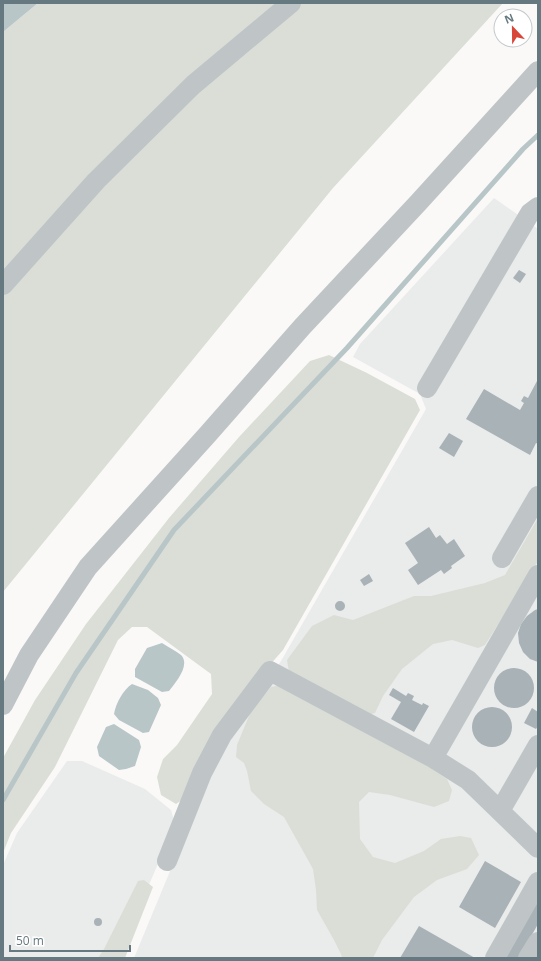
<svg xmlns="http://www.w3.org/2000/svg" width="541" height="961" font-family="'Open Sans',sans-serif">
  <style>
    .built { fill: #eaebeb }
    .green { fill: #dbded7 }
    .water { fill: #b8c6c8 }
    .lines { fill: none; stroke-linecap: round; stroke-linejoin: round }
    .stream { stroke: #b8c6c8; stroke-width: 5 }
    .building { fill: #a9b2b6 }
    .minor { stroke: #bfc5c7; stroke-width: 20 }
  </style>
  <rect width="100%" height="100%" fill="#faf9f8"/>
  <path class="built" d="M 494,198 L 538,229 L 538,958 L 134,958 L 200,799 L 226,741 L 281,661 L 426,409 L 420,394 L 353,357 L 360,344 Z
    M 67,761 L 82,761 L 145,789 L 171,810 L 175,824 L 130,929 L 120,958 L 3,958 L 3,865 L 17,833 Z"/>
  <path class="green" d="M 38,3 L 503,3 L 333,188 L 3,592 L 3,32 Z
    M 329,355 L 367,373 L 415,399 L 420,410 L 283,650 L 246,692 L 185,798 L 176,804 L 161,795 L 157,777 L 163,759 L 177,745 L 212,694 L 211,674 L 147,627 L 132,627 L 118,640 L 55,767 L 11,833 L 3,853 L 3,758 L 35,700 L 86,624 L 169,518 L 239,437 L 310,361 Z
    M 538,518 L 538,561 L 485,645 L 478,648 L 452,640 L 433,644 L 402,669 L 383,696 L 375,713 L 365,716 L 289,672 L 287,660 L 312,626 L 334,615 L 353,620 L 414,596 L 431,596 L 485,583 L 505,575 Z
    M 286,684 L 420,761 L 447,779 L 452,790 L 449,801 L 434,807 L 390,795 L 369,792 L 359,802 L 360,839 L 373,857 L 395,863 L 424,851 L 441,839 L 460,836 L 471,838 L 479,855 L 467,869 L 437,880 L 414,897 L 382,940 L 373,958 L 342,958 L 341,954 L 334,940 L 317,910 L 316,890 L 313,869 L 284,817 L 264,804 L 251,791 L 247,771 L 244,763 L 236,757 L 237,745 L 251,711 L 271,687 Z
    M 144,880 L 153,887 L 125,958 L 98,958 L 104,949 L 138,881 Z"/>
  <path class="water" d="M 3,3 L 38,3 L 3,32 Z
    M 162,643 C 168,647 176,651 181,655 C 191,665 175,683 169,691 L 162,692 L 135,677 L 135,669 L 147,648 Z
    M 132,684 L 148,690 L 158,698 L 161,705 L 149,732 L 143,733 L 119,720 L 114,714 C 116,703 123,690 132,684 Z
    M 114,724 L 139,740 L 141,747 L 135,766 L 126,769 L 119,770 L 99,756 L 97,747 L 106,727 Z"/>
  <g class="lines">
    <path class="stream" d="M 3,800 L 76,673 L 174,530 L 347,348 L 523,149 L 538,135"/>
  </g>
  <path class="building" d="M 519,270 L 526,274 L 520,283 L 513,278 Z
    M 537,381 L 538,382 L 538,444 L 536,443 L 530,455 L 466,419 L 484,389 L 520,410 L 524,403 L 521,401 L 524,396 L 528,398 Z
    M 449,433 L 463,441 L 454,457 L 439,448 Z
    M 429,527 L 436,538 L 440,535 L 447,544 L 454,539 L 465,556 L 451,566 L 452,568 L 444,574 L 441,570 L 418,585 L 408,570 L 418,563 L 405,543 Z
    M 369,574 L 373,581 L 364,586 L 360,580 Z
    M335 606a5 5 0 1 1 10 0a5 5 0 1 1-10 0Z
    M 538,609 L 538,662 L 530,659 L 523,652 L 519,643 L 518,633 L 521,624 L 527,616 L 535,610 Z
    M494 688a20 20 0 1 1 40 0a20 20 0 1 1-40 0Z
    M 393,688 L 406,696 L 408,693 L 414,696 L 412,700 L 422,705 L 423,703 L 429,706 L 414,732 L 391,719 L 401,702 L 389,695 Z
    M472 727a20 20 0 1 1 40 0a20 20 0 1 1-40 0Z
    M 532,708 L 538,712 L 538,726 L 536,729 L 524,723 Z
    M 485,861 L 521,882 L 495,928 L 459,907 Z
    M 538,898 L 538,924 L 519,958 L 503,958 Z
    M94 922a4 4 0 1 1 8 0a4 4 0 1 1-8 0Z
    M 419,926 L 475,958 L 400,958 Z"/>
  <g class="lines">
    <path class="minor" d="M 3,285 L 96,181 L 193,85 L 291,3
      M 427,388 L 530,213 L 538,207
      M 502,558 L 538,496
      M 3,705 L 29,655 L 88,567 L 208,434 L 302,327 L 418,203 L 538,71
      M 433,758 L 538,575
      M 500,811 L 538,745
      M 167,861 L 202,773 L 222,735 L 270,671 L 433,758 L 468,780 L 538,848
      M 495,958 L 538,882
      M 528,958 L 538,942"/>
  </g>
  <rect width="541" height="961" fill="none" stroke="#667980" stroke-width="8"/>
  <g transform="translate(513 28) rotate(338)"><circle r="19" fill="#ffffff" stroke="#c2c9cc"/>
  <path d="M0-3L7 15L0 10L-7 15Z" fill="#d8463a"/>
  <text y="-6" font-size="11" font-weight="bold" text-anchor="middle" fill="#667980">N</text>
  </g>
  <path d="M10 945v6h120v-6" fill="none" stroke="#667980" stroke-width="2"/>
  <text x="16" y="945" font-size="12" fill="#667980" stroke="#ffffff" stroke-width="3" paint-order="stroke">50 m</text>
</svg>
